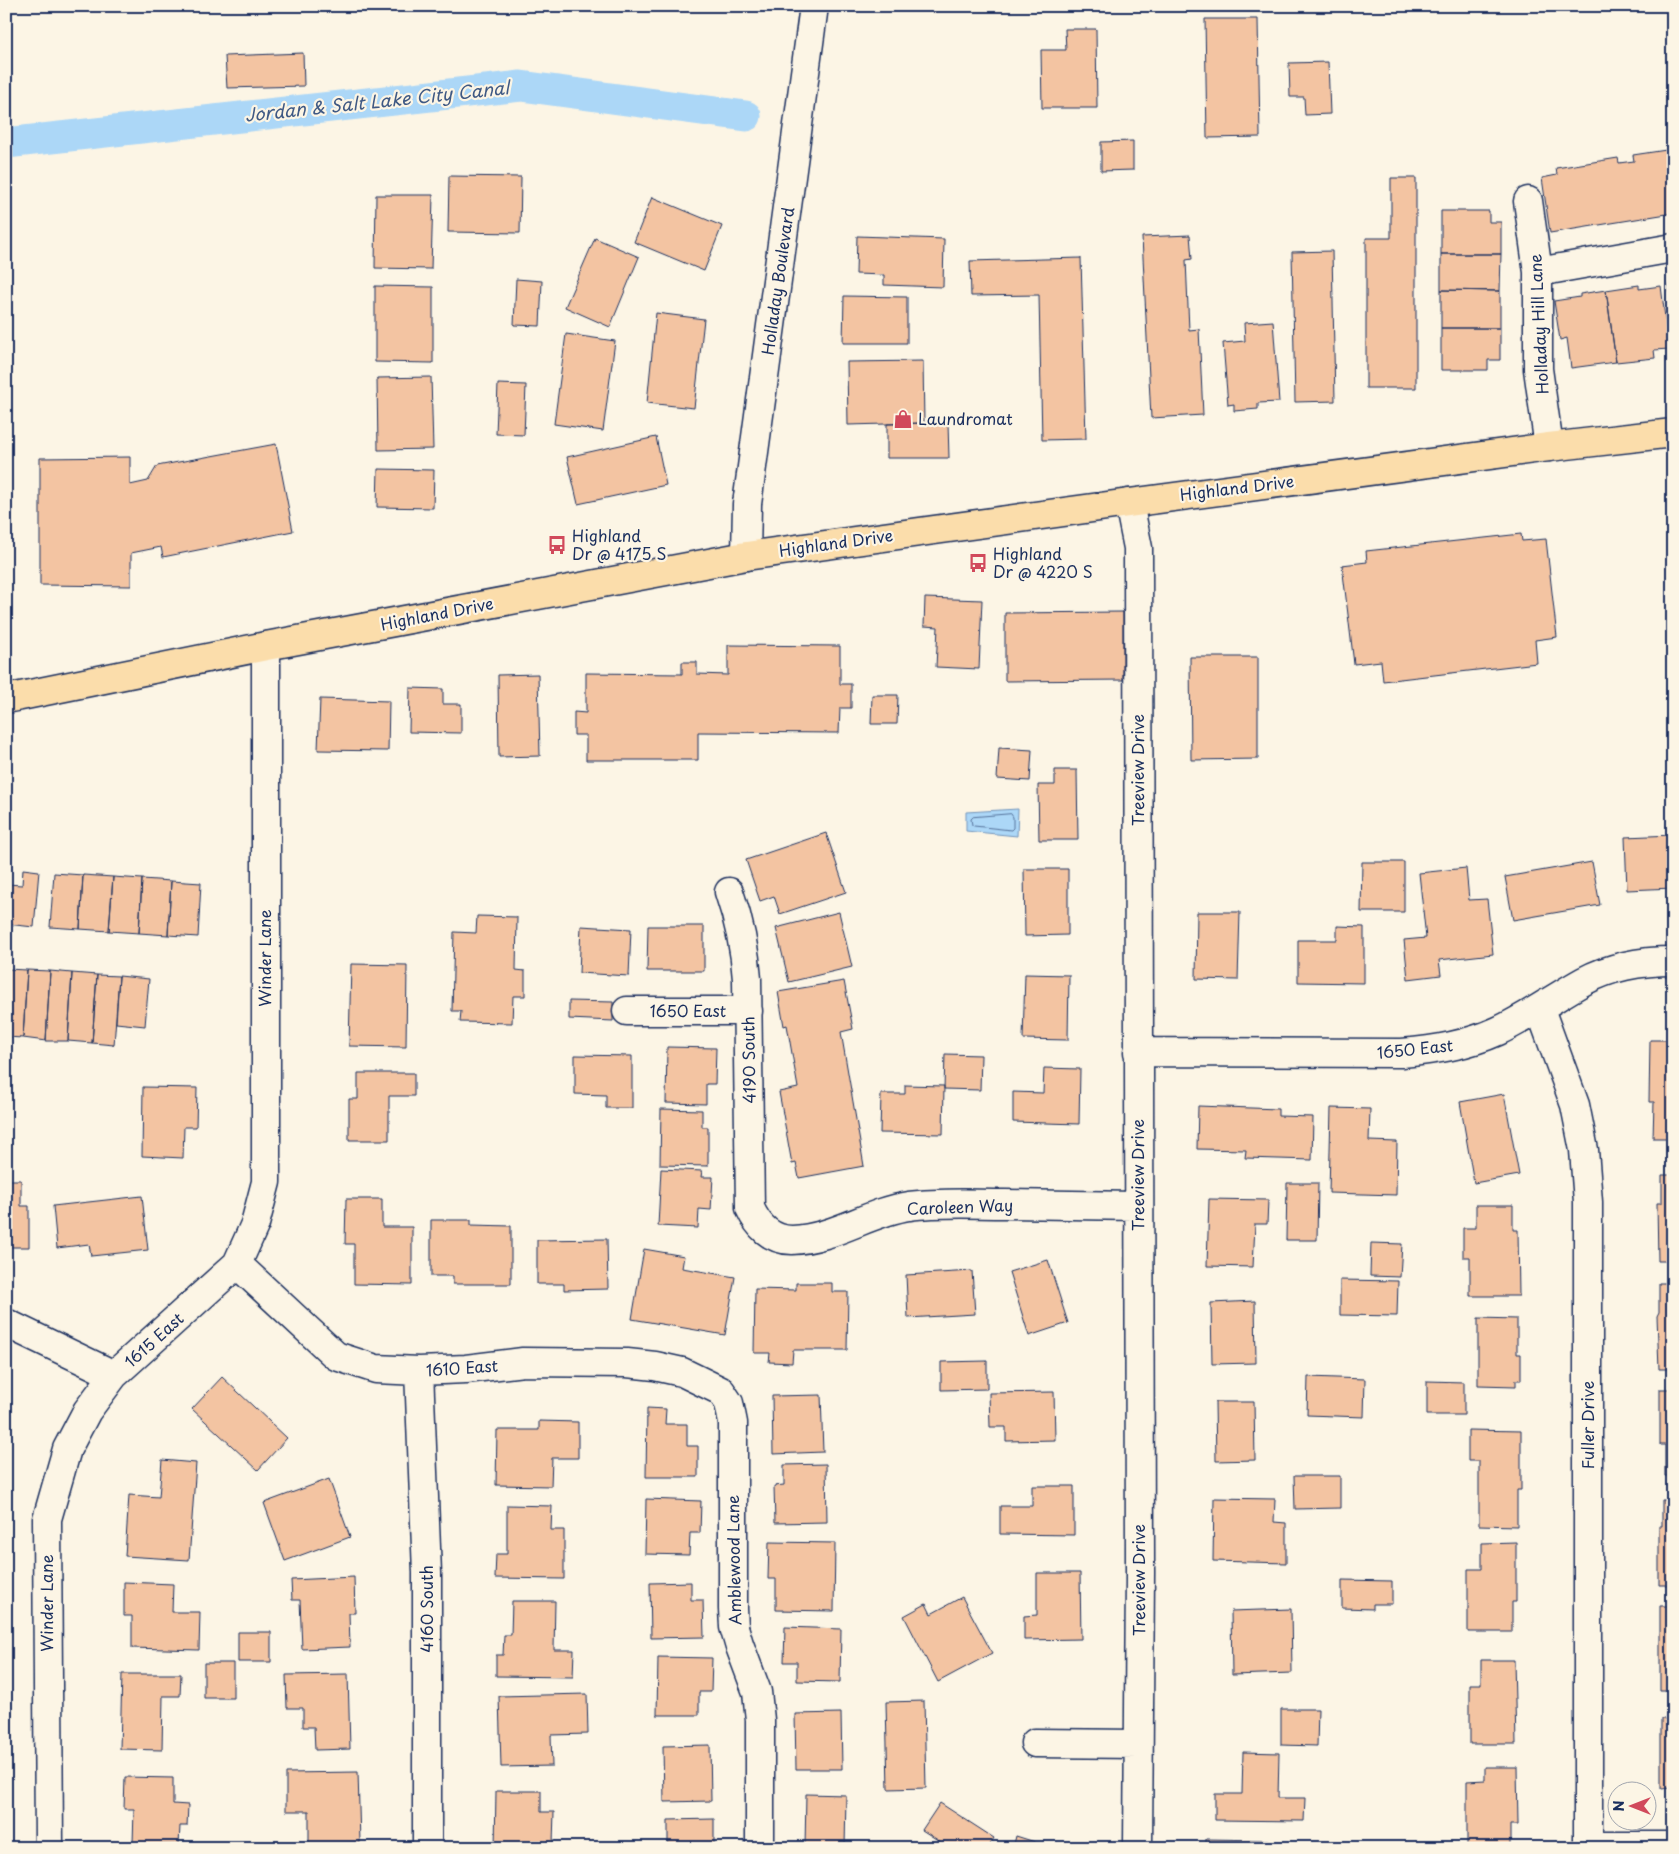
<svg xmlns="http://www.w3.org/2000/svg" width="1679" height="1854" font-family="'Playpen Sans',sans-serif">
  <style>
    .water { fill: #acd7f7; stroke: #7294ba }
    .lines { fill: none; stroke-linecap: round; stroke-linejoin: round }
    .shore { stroke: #55729b; stroke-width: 1 }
    .canal { stroke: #acd7f7; stroke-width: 31 }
    .building { fill: #f3c4a2; stroke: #1b2f5e }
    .minor-casing { stroke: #1b2f5e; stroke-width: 31 }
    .major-casing { stroke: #1b2f5e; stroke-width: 31 }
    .minor { stroke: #fcf5e5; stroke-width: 28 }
    .major { stroke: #fbddab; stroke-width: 28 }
    .labels { text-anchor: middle; stroke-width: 4.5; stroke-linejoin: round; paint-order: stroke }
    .street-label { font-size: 16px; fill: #1b2f5e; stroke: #fcf5e5 }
    .poi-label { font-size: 16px; fill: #1b2f5e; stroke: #fcf5e5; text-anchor: start }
    .water-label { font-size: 18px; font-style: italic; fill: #3f5984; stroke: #fcf5e5 }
  </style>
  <rect width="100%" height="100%" fill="#fcf5e5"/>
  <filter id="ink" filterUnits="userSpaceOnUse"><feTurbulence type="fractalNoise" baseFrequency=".02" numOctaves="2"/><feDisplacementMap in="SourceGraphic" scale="10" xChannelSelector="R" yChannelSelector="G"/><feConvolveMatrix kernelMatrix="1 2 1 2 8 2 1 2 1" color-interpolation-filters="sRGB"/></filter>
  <g filter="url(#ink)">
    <path class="water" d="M 1018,809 L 1017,836 L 966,831 L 966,812 Z"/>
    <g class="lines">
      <path class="shore" d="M 1011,814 L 1013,817 L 1013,828 L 1011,830 L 974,826 L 972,825 L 971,819 L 973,817 Z"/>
      <path class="canal" d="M 6,143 L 521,86 L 746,116"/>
    </g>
    <path class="building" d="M 1205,19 L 1258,19 L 1260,137 L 1207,138 Z
      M 1065,29 L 1096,29 L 1097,108 L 1042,108 L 1041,50 L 1066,50 Z
      M 303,53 L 304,86 L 227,88 L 225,56 Z
      M 1328,62 L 1330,114 L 1305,115 L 1304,97 L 1290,97 L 1289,63 Z
      M 1133,141 L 1133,170 L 1101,171 L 1101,142 Z
      M 1673,149 L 1673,213 L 1550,233 L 1542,178 L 1557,175 L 1556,168 L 1618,158 L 1619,163 L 1634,161 L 1633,155 Z
      M 449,176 L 521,177 L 520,233 L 448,232 Z
      M 1391,178 L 1416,178 L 1416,388 L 1366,388 L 1366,238 L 1391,238 Z
      M 376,195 L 433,195 L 431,269 L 375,268 Z
      M 652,197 L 722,226 L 704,271 L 634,242 Z
      M 1441,211 L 1489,211 L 1489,222 L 1501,222 L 1501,254 L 1441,254 Z
      M 1190,235 L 1192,259 L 1186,260 L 1189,330 L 1199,329 L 1203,415 L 1151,418 L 1142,237 Z
      M 857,236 L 944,239 L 943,287 L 884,285 L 884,275 L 856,274 Z
      M 595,238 L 639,257 L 610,327 L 565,307 Z
      M 1332,251 L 1335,401 L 1295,402 L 1292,252 Z
      M 1441,254 L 1501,254 L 1500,291 L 1441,290 Z
      M 1081,258 L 1086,439 L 1042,440 L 1039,295 L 971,296 L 970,261 Z
      M 516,279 L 542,281 L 540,326 L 514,325 Z
      M 1673,283 L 1673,315 L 1669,284 Z
      M 1639,285 L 1639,289 L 1661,286 L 1669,349 L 1654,350 L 1655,358 L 1616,362 L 1606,290 Z
      M 375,286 L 433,287 L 433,363 L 375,362 Z
      M 1441,290 L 1500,291 L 1500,328 L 1441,328 Z
      M 1606,290 L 1616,362 L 1571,368 L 1567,338 L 1560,340 L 1554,301 L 1580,297 L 1580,294 Z
      M 844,296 L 907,297 L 907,343 L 843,343 Z
      M 656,313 L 704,319 L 694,408 L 647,403 Z
      M 1273,321 L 1279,402 L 1258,403 L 1258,409 L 1234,411 L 1234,404 L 1228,405 L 1223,343 L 1245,341 L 1244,323 Z
      M 1441,328 L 1500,328 L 1500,360 L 1488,360 L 1488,370 L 1441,370 Z
      M 566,334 L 615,341 L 603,431 L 554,424 Z
      M 923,361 L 924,423 L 848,425 L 847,362 Z
      M 431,377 L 433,449 L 378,450 L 377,378 Z
      M 498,384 L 526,385 L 524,435 L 496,434 Z
      M 924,423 L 948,423 L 949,458 L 887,458 L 887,424 Z
      M 656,437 L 666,485 L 578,504 L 567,457 Z
      M 276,444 L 293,531 L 163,557 L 161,547 L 131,553 L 131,586 L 40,585 L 40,458 L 130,457 L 130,485 L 148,481 L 157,466 Z
      M 378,469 L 434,470 L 433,508 L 377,507 Z
      M 1521,534 L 1522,541 L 1546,539 L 1557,637 L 1535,640 L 1537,663 L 1383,681 L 1381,661 L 1354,664 L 1342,565 L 1367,562 L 1366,551 Z
      M 925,598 L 982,600 L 979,669 L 936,667 L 938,627 L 924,626 Z
      M 1123,612 L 1123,680 L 1005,681 L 1005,613 Z
      M 728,645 L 840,646 L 840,684 L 851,684 L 851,708 L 840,708 L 839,733 L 698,732 L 698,760 L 586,760 L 586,735 L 574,735 L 574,712 L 586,713 L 586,673 L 682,674 L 682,662 L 697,662 L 697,674 L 728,675 Z
      M 1190,657 L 1258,657 L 1258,759 L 1191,760 Z
      M 538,674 L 540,756 L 499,757 L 498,675 Z
      M 410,688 L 443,689 L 443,704 L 461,704 L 461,733 L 409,732 Z
      M 872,695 L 898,695 L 897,724 L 871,724 Z
      M 320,699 L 389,701 L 388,751 L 318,750 Z
      M 999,748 L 1032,750 L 1030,781 L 997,779 Z
      M 1055,770 L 1077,770 L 1078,840 L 1039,840 L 1038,785 L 1055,785 Z
      M 826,833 L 846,892 L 780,914 L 774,896 L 760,901 L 746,860 Z
      M 1673,835 L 1673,888 L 1627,890 L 1625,837 Z
      M 6,855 L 9,855 L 6,901 Z
      M 1362,862 L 1404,862 L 1404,912 L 1361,912 Z
      M 1592,862 L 1600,905 L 1513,920 L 1505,877 Z
      M 1466,868 L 1469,900 L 1487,899 L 1493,954 L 1439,960 L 1441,975 L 1408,979 L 1404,940 L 1426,938 L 1419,873 Z
      M 23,869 L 39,871 L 34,927 L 6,924 L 7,884 L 22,885 Z
      M 1024,869 L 1068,869 L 1068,935 L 1025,936 Z
      M 54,873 L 83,875 L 80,929 L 50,927 Z
      M 83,875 L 113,877 L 109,931 L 80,929 Z
      M 113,877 L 142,879 L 139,933 L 109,931 Z
      M 142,879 L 171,881 L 168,935 L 139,933 Z
      M 171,881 L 201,883 L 198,937 L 168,935 Z
      M 839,912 L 852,967 L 789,982 L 776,928 Z
      M 1197,912 L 1240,912 L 1238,980 L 1196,979 Z
      M 477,916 L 517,917 L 516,970 L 525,971 L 525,996 L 513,996 L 512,1023 L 460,1022 L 461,1011 L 452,1011 L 454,932 L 476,933 Z
      M 581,926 L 631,929 L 629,976 L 579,973 Z
      M 648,926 L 704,926 L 704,971 L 647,971 Z
      M 1337,926 L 1364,927 L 1364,983 L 1298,982 L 1298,940 L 1337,940 Z
      M 351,964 L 407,965 L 406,1047 L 349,1046 Z
      M 6,969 L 27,970 L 23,1038 L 6,1037 Z
      M 27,970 L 50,971 L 46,1041 L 23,1038 Z
      M 50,971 L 72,973 L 68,1041 L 46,1041 Z
      M 72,973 L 97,975 L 92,1043 L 68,1041 Z
      M 1025,974 L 1069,975 L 1068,1040 L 1023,1039 Z
      M 97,975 L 119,976 L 114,1045 L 92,1043 Z
      M 119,976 L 149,979 L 145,1026 L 116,1023 Z
      M 844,981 L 853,1029 L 841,1032 L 864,1166 L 799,1178 L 796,1163 L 792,1164 L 779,1092 L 798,1088 L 787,1025 L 784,1026 L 778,992 Z
      M 569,1001 L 613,1002 L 613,1021 L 569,1019 Z
      M 1650,1040 L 1673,1040 L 1673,1138 L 1653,1138 L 1654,1102 L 1649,1102 Z
      M 667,1047 L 716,1048 L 715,1084 L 706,1084 L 706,1104 L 666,1103 Z
      M 945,1054 L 981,1055 L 980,1090 L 944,1089 Z
      M 575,1055 L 632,1056 L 632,1108 L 606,1108 L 606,1095 L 575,1094 Z
      M 1044,1068 L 1080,1069 L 1079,1124 L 1013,1122 L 1013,1092 L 1043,1093 Z
      M 358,1073 L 414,1073 L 414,1096 L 389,1096 L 389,1140 L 349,1140 L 349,1099 L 358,1099 Z
      M 905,1085 L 944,1086 L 943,1134 L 880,1133 L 881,1094 L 905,1094 Z
      M 143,1087 L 197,1088 L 196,1127 L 184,1127 L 183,1158 L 142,1156 Z
      M 1504,1094 L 1519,1175 L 1474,1183 L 1460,1102 Z
      M 1198,1106 L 1278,1109 L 1278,1116 L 1313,1117 L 1312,1160 L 1245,1158 L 1246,1150 L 1197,1149 Z
      M 1331,1108 L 1370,1109 L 1369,1141 L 1397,1142 L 1396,1195 L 1329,1193 Z
      M 661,1109 L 702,1110 L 702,1127 L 708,1127 L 708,1166 L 660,1165 Z
      M 661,1169 L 702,1171 L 701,1177 L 713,1177 L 711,1210 L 699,1209 L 698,1228 L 658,1226 Z
      M 1662,1175 L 1673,1175 L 1673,1261 L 1658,1261 L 1657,1203 L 1662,1203 Z
      M 6,1180 L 21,1180 L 21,1206 L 29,1206 L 29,1247 L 6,1247 Z
      M 1287,1183 L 1318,1183 L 1317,1240 L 1286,1240 Z
      M 142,1196 L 148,1250 L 91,1256 L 89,1244 L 57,1248 L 53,1206 Z
      M 346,1199 L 382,1199 L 382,1227 L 412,1227 L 412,1285 L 354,1284 L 354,1244 L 345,1244 Z
      M 1209,1199 L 1268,1200 L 1267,1224 L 1255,1224 L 1253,1267 L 1207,1266 Z
      M 1476,1205 L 1513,1205 L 1513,1230 L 1518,1230 L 1519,1296 L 1470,1296 L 1470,1257 L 1463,1257 L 1463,1228 L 1476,1228 Z
      M 431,1220 L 471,1220 L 471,1225 L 511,1226 L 511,1284 L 453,1284 L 453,1276 L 431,1276 Z
      M 607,1239 L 608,1289 L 564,1290 L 564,1284 L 537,1284 L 537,1240 Z
      M 1371,1243 L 1402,1244 L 1400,1277 L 1370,1276 Z
      M 644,1249 L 684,1256 L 682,1268 L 735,1277 L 725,1335 L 632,1319 Z
      M 1048,1260 L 1068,1323 L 1029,1336 L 1009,1272 Z
      M 972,1271 L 975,1314 L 908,1318 L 906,1275 Z
      M 1340,1280 L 1398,1281 L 1397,1316 L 1340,1315 Z
      M 796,1283 L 832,1283 L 832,1292 L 848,1292 L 847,1350 L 793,1350 L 792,1363 L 769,1362 L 770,1353 L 754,1353 L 755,1289 L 796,1290 Z
      M 1659,1283 L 1673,1283 L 1673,1369 L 1659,1369 L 1657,1316 L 1659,1312 Z
      M 1255,1301 L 1256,1363 L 1212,1364 L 1211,1303 Z
      M 1478,1318 L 1517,1319 L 1517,1354 L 1521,1354 L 1521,1380 L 1516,1380 L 1516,1386 L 1478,1385 Z
      M 987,1361 L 987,1389 L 941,1390 L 941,1362 Z
      M 222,1377 L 287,1438 L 258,1470 L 192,1409 Z
      M 1308,1377 L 1365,1379 L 1364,1417 L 1307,1415 Z
      M 1427,1381 L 1464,1382 L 1464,1415 L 1427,1415 Z
      M 1660,1389 L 1673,1389 L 1673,1476 L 1665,1476 L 1665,1445 L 1660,1445 Z
      M 1054,1392 L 1055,1440 L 1006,1441 L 1006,1427 L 990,1427 L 989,1393 Z
      M 821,1395 L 823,1452 L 773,1454 L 772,1396 Z
      M 1215,1402 L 1254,1402 L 1255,1460 L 1216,1461 Z
      M 647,1408 L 666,1409 L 665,1424 L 687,1424 L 687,1446 L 698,1446 L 698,1477 L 646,1477 Z
      M 539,1421 L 578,1422 L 578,1458 L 552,1458 L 551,1486 L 496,1485 L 497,1430 L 539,1430 Z
      M 1468,1430 L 1521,1431 L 1521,1490 L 1517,1490 L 1517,1526 L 1479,1525 L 1479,1461 L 1468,1461 Z
      M 162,1460 L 196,1463 L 189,1560 L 125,1556 L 129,1495 L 159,1497 Z
      M 826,1464 L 827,1522 L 775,1523 L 774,1486 L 784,1485 L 784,1465 Z
      M 1294,1476 L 1340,1476 L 1340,1508 L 1295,1509 Z
      M 329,1479 L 350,1537 L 285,1561 L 264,1503 Z
      M 1032,1486 L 1074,1486 L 1074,1535 L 1000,1534 L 1000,1506 L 1032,1506 Z
      M 1214,1498 L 1275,1499 L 1274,1522 L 1286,1523 L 1286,1563 L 1213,1561 Z
      M 646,1499 L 701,1501 L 700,1533 L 690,1533 L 689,1555 L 645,1554 Z
      M 1662,1500 L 1673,1500 L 1673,1585 L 1659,1585 L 1659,1526 L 1662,1526 Z
      M 507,1505 L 552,1506 L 551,1530 L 564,1530 L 564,1579 L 495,1578 L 496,1554 L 507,1554 Z
      M 769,1542 L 835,1543 L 834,1611 L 776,1610 L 776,1579 L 768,1579 Z
      M 1516,1542 L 1516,1602 L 1512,1602 L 1512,1632 L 1468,1632 L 1468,1569 L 1482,1569 L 1482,1543 Z
      M 1037,1573 L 1080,1573 L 1081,1639 L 1024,1640 L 1024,1616 L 1037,1615 Z
      M 354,1577 L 355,1613 L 349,1613 L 350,1647 L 302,1649 L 300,1600 L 292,1600 L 291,1580 Z
      M 1342,1580 L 1392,1581 L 1392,1604 L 1373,1604 L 1373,1609 L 1342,1608 Z
      M 124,1582 L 173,1584 L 172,1612 L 200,1612 L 199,1650 L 132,1648 L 132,1616 L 124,1616 Z
      M 691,1582 L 691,1600 L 703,1600 L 704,1637 L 651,1638 L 650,1583 Z
      M 962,1597 L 992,1653 L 938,1682 L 904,1616 L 926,1604 L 931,1614 Z
      M 512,1601 L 555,1601 L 554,1650 L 574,1650 L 573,1677 L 496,1676 L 496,1655 L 503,1655 L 504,1635 L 511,1635 Z
      M 1660,1606 L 1673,1606 L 1673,1690 L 1660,1690 Z
      M 1291,1609 L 1292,1673 L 1232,1675 L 1231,1611 Z
      M 785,1627 L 841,1629 L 840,1682 L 797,1681 L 797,1662 L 784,1662 Z
      M 238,1632 L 271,1632 L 271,1662 L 238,1662 Z
      M 658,1657 L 712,1658 L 711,1692 L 699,1692 L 699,1715 L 657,1715 Z
      M 1481,1660 L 1514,1660 L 1516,1744 L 1470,1744 L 1470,1684 L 1481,1684 Z
      M 204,1663 L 233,1663 L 233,1698 L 204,1698 Z
      M 122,1674 L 181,1674 L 180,1696 L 163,1696 L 162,1750 L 120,1749 Z
      M 348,1674 L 350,1749 L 315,1750 L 314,1727 L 303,1727 L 303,1708 L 287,1708 L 286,1675 Z
      M 587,1694 L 588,1734 L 551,1735 L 552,1766 L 501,1767 L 499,1696 Z
      M 924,1701 L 926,1788 L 888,1789 L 886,1702 Z
      M 1281,1709 L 1318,1709 L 1317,1746 L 1281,1745 Z
      M 841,1713 L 842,1769 L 796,1769 L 795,1714 Z
      M 1661,1719 L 1673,1719 L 1673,1787 L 1661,1788 Z
      M 710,1745 L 711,1801 L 664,1802 L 663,1746 Z
      M 1243,1752 L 1279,1753 L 1278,1798 L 1305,1798 L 1304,1821 L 1215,1820 L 1215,1794 L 1242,1794 Z
      M 1485,1767 L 1517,1767 L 1518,1825 L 1510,1825 L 1510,1848 L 1467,1848 L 1467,1781 L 1485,1780 Z
      M 358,1772 L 360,1843 L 309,1844 L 309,1811 L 286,1811 L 286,1773 Z
      M 125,1777 L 173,1778 L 173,1804 L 188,1805 L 187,1826 L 180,1826 L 179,1845 L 133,1844 L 134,1809 L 124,1809 Z
      M 496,1791 L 541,1791 L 541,1812 L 554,1812 L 553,1843 L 541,1842 L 541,1848 L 495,1848 Z
      M 806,1794 L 846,1795 L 845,1848 L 805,1848 Z
      M 940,1803 L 994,1838 L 988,1848 L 941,1848 L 944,1844 L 922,1830 Z
      M 714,1819 L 714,1848 L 668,1848 L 668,1820 Z
      M 1016,1836 L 1054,1848 L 1013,1848 Z
      M 1206,1839 L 1269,1840 L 1268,1848 L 1206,1848 Z"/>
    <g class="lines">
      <g class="minor-casing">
        <path id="minor" d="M 1528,201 L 1538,272 L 1538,369 L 1549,447
          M 1538,272 L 1673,248
          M 1129,503 L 1138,548 L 1140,1573 L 1138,1848
          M 746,556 L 747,504 L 814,6
          M 729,892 C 739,921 745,948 747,979 L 750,1208 C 758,1226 771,1240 792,1240 C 833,1239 869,1212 909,1206 C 941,1202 972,1204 1004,1204 C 1049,1205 1093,1205 1138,1206
          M 1540,1009 L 1575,1105 L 1584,1150 L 1588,1202 L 1588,1848
          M 627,1011 L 748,1011
          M 1138,1052 L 1402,1053 C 1435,1050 1467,1045 1498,1031 C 1528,1017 1555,997 1584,981 C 1610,967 1643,961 1673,961
          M 237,1264 L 336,1356 L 376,1369 L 419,1371 L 466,1369 L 523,1362 L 627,1363 L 655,1366 L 682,1372 L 721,1391 L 729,1403 L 733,1423 L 733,1609 L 734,1627 L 739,1644 L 757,1692 L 760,1720 L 760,1848
          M 6,1323 L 114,1375
          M 419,1371 L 427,1573 L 427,1848
          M 1035,1743 L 1138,1744
          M 1588,1846 L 1673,1846
          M 49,1848 L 47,1519 L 67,1449 L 87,1411 L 114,1375 L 237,1264 L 255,1224 L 266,1182 L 266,646"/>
      </g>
      <g class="major-casing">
        <path id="major" d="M 6,699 L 266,646 L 746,556 L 1129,503 L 1549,447 L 1673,433"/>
      </g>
      <use href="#minor" class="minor"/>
      <use href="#major" class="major"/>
    </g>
  </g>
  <defs>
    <g id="shop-bare" transform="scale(1.5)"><path d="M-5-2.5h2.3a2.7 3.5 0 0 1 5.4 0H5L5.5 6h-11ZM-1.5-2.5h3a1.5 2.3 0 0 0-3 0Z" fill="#d1495b" stroke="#fcf5e5" stroke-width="2.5" paint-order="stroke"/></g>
    <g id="bus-bare" transform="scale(1.5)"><path d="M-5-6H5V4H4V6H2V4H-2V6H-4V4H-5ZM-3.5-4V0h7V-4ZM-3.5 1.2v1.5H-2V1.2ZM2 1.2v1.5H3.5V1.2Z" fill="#d1495b" stroke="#fcf5e5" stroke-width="2.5" paint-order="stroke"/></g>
  </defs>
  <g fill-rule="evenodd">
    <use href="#shop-bare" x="903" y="419"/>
    <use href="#bus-bare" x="557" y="545"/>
    <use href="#bus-bare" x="978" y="563"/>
  </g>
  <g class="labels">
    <g class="street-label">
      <text transform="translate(778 281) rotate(-82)" y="6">Holladay Boulevard</text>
      <text transform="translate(1539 324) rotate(-93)" y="6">Holladay Hill Lane</text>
      <text transform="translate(1237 488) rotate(-7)" y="6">Highland Drive</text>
      <text transform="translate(836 543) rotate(-8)" y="6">Highland Drive</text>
      <text transform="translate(437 614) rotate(-11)" y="6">Highland Drive</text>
      <text transform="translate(1138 770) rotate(-90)" y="6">Treeview Drive</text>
      <text transform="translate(265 958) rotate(-90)" y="6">Winder Lane</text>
      <text x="688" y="1017">1650 East</text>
      <text transform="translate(1415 1049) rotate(-6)" y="6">1650 East</text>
      <text transform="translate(749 1060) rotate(-91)" y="6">4190 South</text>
      <text transform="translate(1138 1175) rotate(-90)" y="6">Treeview Drive</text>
      <text transform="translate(960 1207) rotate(-2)" y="6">Caroleen Way</text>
      <text transform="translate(154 1340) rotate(-42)" y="6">1615 East</text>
      <text transform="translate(462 1368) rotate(-4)" y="6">1610 East</text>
      <text transform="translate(1588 1425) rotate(-90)" y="6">Fuller Drive</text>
      <text transform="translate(734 1560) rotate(-91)" y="6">Amblewood Lane</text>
      <text transform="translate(1139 1580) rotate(-90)" y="6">Treeview Drive</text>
      <text transform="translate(47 1603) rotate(-90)" y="6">Winder Lane</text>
      <text transform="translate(427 1609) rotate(-90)" y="6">4160 South</text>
    </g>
    <g class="poi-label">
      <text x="918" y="425">Laundromat</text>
      <text x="572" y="542">Highland<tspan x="572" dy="18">Dr @ 4175 S</tspan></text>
      <text x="993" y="560">Highland<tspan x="993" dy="18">Dr @ 4220 S</tspan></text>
    </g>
    <g class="water-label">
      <text transform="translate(377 102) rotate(-6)" y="6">Jordan &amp; Salt Lake City Canal</text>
    </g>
  </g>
  <rect width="1679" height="1854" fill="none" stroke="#fcf5e5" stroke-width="25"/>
  <rect x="12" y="12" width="1654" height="1829" fill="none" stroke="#1b2f5e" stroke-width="2" filter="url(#ink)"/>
  <g transform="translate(1632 1806) rotate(270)"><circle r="24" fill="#fcf5e5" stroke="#a2a6af"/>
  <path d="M0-4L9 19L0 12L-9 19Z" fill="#d1495b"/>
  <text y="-8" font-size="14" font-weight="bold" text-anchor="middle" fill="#1b2f5e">N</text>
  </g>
</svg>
